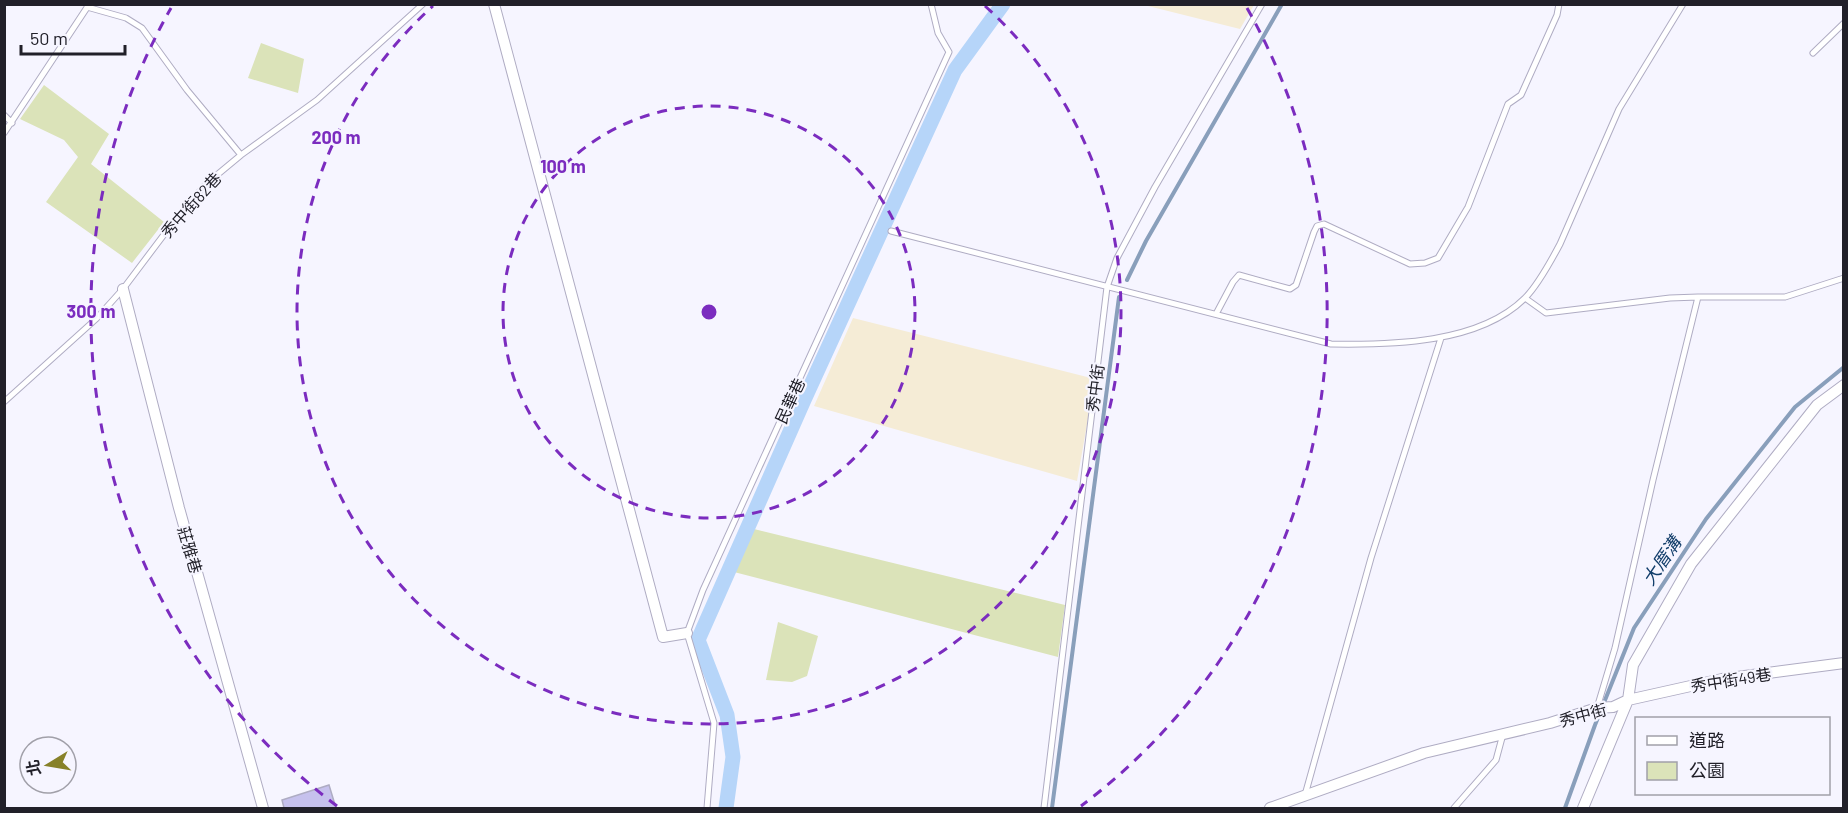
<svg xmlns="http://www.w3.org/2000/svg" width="1848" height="813" font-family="Barlow,'Noto Sans TC',sans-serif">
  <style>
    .industrial { fill: #f5ecd6 }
    .green { fill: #dbe3b9 }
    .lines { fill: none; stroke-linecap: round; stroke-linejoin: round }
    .stream { stroke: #899fbb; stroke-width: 4 }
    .canal { stroke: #b6d5f9; stroke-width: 15 }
    .building { fill: #c6c1ed; stroke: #aeacc3; stroke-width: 1.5 }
    .lane-casing { stroke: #afacc3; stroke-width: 7 }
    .street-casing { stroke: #afacc3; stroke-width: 12 }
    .lane { stroke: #fff; stroke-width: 5 }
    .street { stroke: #fff; stroke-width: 10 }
    .ring { fill: none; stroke: #7b2cbf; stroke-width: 3; stroke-dasharray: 10 8 }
    .labels { text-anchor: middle; stroke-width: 4.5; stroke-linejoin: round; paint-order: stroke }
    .street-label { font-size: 16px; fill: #212029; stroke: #f6f5ff }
    .water-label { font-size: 18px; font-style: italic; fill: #123e6b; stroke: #f6f5ff }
    .centre { fill: #7b2cbf; stroke: #f6f5ff; stroke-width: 3 }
    .ring-label { font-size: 18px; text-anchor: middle; font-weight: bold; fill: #7b2cbf; stroke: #f6f5ff; stroke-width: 4.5; stroke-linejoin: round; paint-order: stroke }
  </style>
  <rect width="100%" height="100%" fill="#f6f5ff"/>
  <path class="industrial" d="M 1144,5 L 1254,4 L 1254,5 L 1240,29 Z
    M 853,318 L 1095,379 L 1077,481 L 814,406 Z"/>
  <path class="green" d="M 261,43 L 304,59 L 298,93 L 248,78 Z
    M 44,85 L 109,134 L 91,164 L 164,222 L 132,263 L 46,202 L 78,157 L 64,140 L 20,119 Z
    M 754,529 L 1065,605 L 1058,657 L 734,572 Z
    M 778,622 L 818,636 L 807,676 L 792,682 L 766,680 Z"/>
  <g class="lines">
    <path class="stream" d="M 1127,280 L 1146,241 L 1282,4
      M 1052,808 L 1119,297
      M 1565,808 L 1595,725 L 1634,628 L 1706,519 L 1795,407 L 1844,367"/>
    <path class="canal" d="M 726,808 L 733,757 L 727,715 L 698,640 L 804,400 L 955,70 L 1003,4"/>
  </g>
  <path class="building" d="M 329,785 L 336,808 L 284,808 L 282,800 Z"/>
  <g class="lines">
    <g class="lane-casing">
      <path id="lane" d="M 87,7 L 126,18 L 142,28 L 187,90 L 241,155
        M 1813,53 L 1844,23
        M 4,115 L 12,123
        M 4,133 L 88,6
        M 891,231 L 1331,344 C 1391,345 1479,344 1525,298 C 1538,285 1551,261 1560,244 L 1619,109 L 1683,4
        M 1525,298 L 1546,313 L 1670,298 L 1698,297
        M 1216,314 L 1233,282 L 1239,275 L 1290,289 L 1296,285 L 1314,232 L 1317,226 L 1324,224 L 1410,264 L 1425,263 L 1438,258 L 1468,207 L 1508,104 L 1521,95 L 1557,15 L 1559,4
        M 4,402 L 96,319 L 123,289 L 178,216 L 206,184 L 241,155 L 317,100 L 423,4
        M 1597,708 L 1615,648 L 1653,480 L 1698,297 L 1785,297 L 1844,278
        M 1305,795 L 1371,558 L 1441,338
        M 707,808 L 714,723 L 687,633 L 703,590 L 949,52 L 938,33 L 931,4
        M 1044,808 L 1107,287 L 1117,258 L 1155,187 L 1262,4
        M 1454,808 L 1496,760 L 1503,734"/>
    </g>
    <g class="street-casing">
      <path id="street" d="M 494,4 L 663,637 L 687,633
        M 123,289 L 179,508 L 263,808
        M 1270,808 L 1424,753 L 1550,723 L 1597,708 L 1613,707 L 1628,700 L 1722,679 L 1844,663
        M 1583,808 L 1628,700 L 1633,665 L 1691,564 L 1817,405 L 1844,385"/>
    </g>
    <use href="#lane" class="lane"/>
    <use href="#street" class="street"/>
  </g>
  <g class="ring">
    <circle cx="709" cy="312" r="206"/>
    <path d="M985 6A412 412 0 1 1 433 6"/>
    <path d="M337 806A618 618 0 0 1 171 8M1247 8A618 618 0 0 1 1081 806"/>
  </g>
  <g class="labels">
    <g class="street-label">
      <text transform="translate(191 205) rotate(-48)" y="6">秀中街82巷</text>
      <text transform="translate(1095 388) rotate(-83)" y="6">秀中街</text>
      <text transform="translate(790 401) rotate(-65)" y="6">民華巷</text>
      <text transform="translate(190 550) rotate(74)" y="6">莊雅巷</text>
      <text transform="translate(1731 680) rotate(-9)" y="6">秀中街49巷</text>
      <text transform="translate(1583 715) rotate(-15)" y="6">秀中街</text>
    </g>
    <g class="water-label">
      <text transform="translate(1662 561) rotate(-56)" y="6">大厝溝</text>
    </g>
  </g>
  <circle cx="709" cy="312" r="9" class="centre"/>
  <g class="ring-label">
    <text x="336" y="144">200 m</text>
    <text x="563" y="173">100 m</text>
    <text x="91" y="318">300 m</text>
  </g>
  <rect width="1848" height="813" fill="none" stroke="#212029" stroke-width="12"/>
  <rect x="1635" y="717" width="195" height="78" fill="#f6f5ff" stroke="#a1a0a9" stroke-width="1.5"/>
  <rect x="1647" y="736" width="30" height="9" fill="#ffffff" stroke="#a1a0a9" stroke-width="1.5"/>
  <text x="1689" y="747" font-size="18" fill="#212029">道路</text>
  <rect x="1647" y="762" width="30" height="18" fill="#dbe3b9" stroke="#a1a0a9" stroke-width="1.5"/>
  <text x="1689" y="777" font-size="18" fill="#212029">公園</text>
  <g transform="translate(48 765) rotate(259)"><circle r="28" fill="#f6f5ff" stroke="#a1a0a9" stroke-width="1.5"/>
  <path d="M0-4.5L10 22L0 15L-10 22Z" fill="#878129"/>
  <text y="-9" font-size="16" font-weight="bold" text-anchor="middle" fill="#212029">北</text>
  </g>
  <path d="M21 45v9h104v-9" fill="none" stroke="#212029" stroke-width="3"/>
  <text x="30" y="45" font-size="18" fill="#212029" stroke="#f6f5ff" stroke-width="4.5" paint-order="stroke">50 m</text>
</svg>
